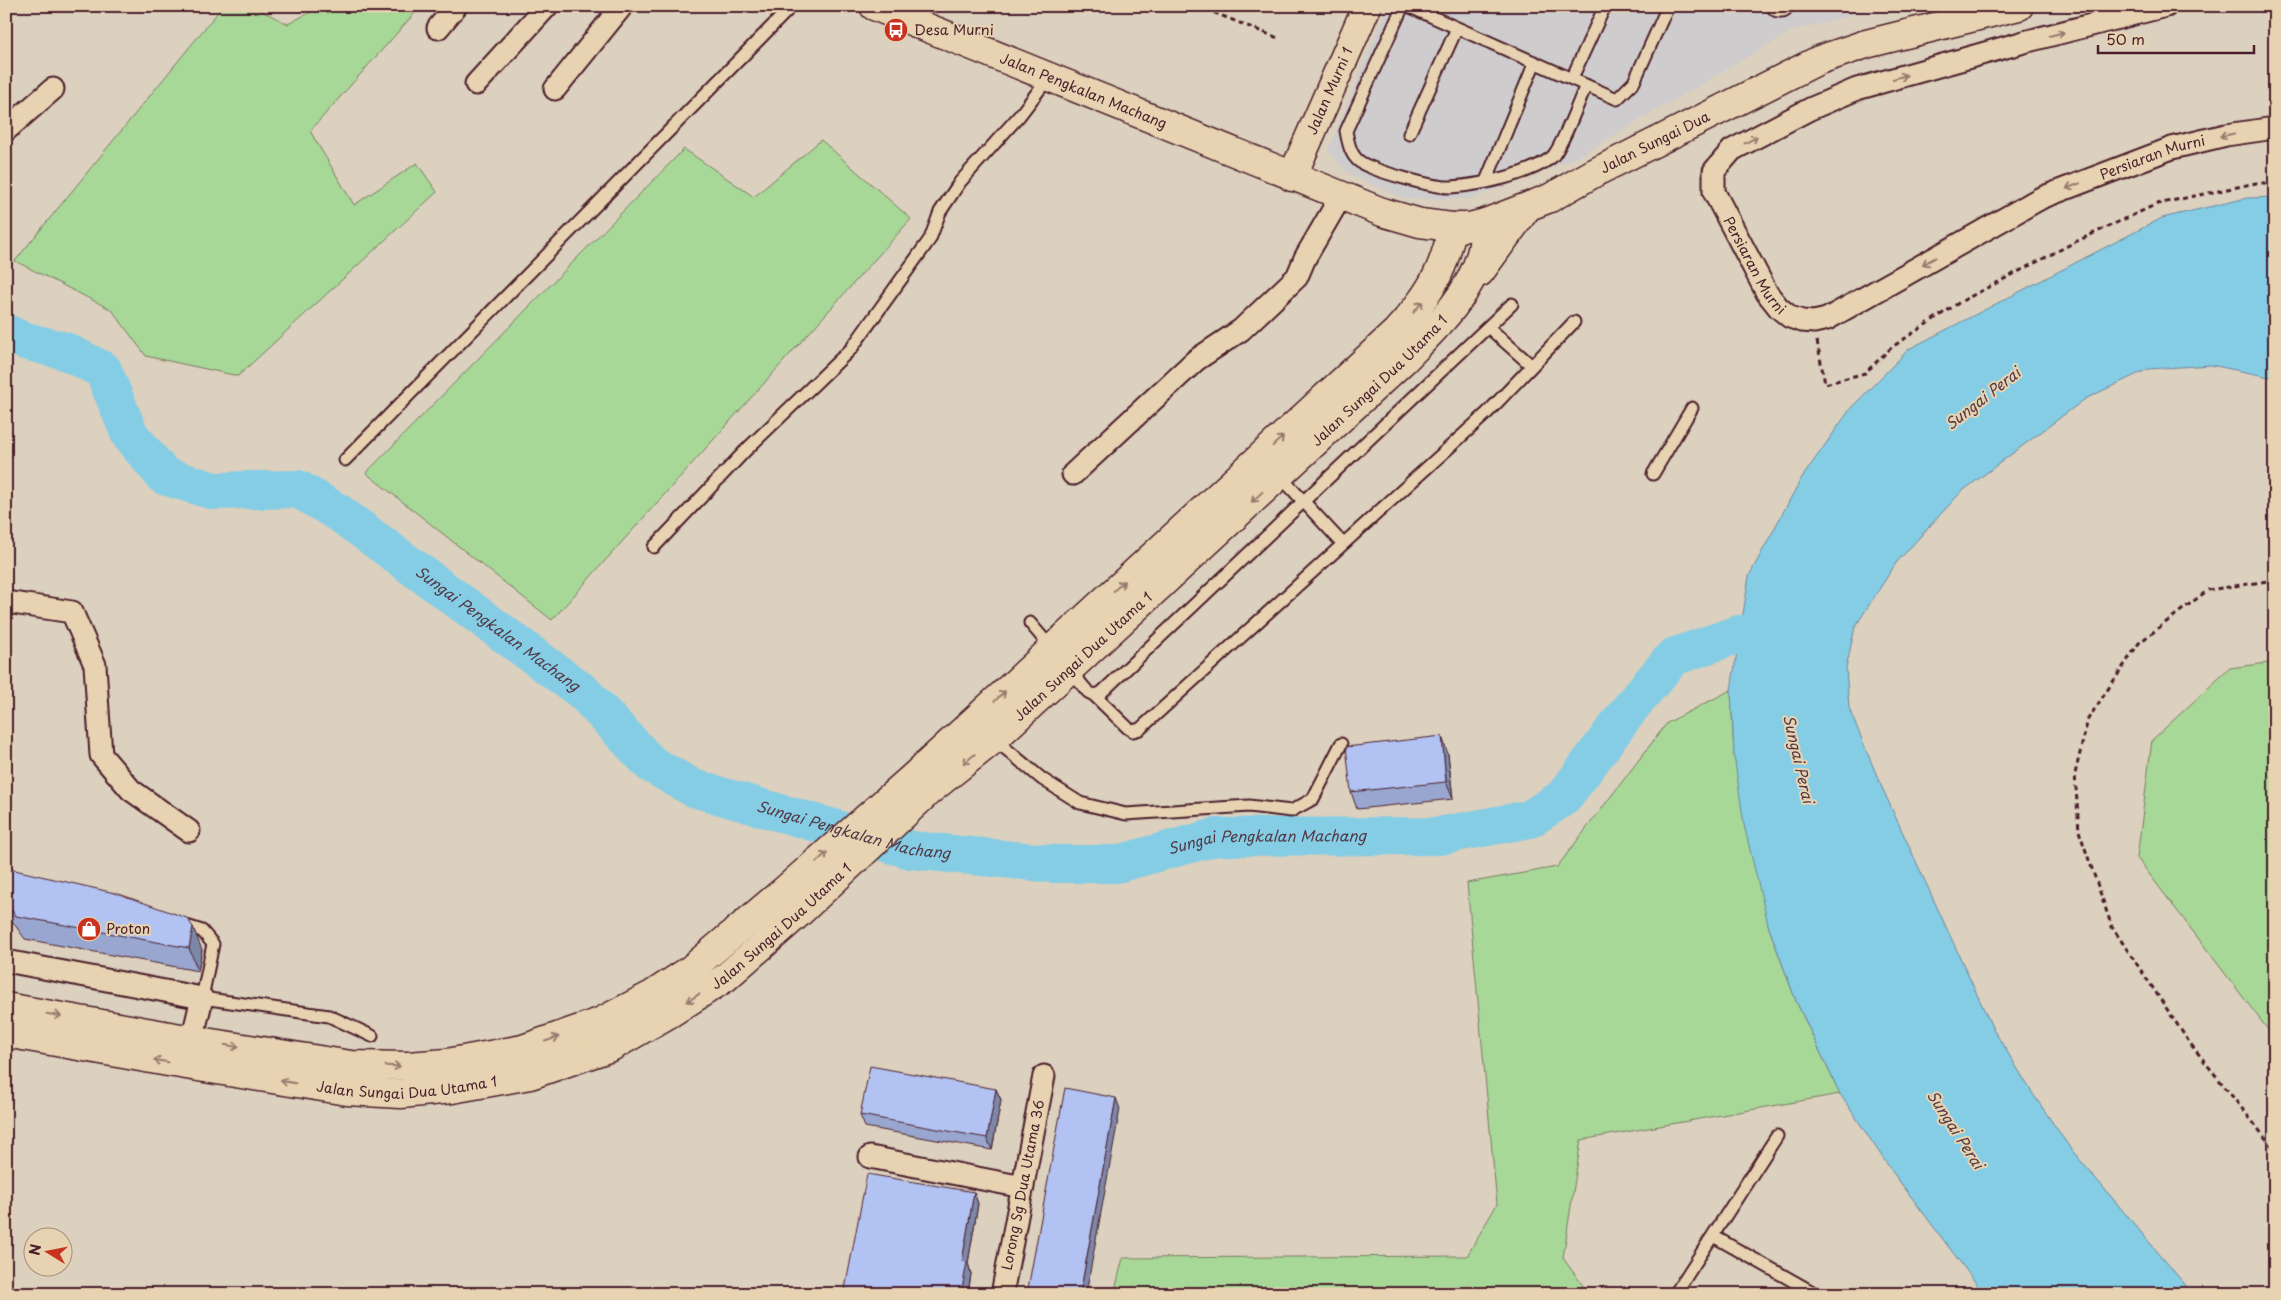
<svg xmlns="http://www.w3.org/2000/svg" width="2281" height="1300" font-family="'Playpen Sans',sans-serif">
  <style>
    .built { fill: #cfccce }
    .green { fill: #a7d898; stroke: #787c62 }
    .water { fill: #84cde5; stroke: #6d879b }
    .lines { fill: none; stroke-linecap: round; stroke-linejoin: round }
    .river { stroke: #84cde5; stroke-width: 38 }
    .lane-casing { stroke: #4a1f2b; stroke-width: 15 }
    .street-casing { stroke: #4a1f2b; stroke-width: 25 }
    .secondary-casing { stroke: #4a1f2b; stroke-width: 31 }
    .path { stroke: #4a1f2b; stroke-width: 3; stroke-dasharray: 5 4; stroke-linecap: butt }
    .lane { stroke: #e7d3b1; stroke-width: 11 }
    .street { stroke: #e7d3b1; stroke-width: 21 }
    .secondary { stroke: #e7d3b1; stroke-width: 28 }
    .wall { fill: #99a7d0; stroke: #4a1f2b }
    .shaded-wall { fill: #7d88a9; stroke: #4a1f2b }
    .building { fill: #b2c2f2; stroke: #4a1f2b }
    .oneway { stroke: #98796e }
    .labels { text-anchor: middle; stroke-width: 4; stroke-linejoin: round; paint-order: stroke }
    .poi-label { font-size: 14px; fill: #4a1f2b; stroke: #e7d3b1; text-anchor: start }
    .street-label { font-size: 14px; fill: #4a1f2b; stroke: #e7d3b1 }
    .water-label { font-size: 15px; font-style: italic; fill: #533947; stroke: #e7d3b1 }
  </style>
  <rect width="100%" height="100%" fill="#dcd0be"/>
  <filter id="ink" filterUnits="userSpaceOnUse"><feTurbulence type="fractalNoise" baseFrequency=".02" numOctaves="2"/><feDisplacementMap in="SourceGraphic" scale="10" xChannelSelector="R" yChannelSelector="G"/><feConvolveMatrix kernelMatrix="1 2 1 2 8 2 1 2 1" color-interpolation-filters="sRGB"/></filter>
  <g filter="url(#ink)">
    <path class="built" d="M 1388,6 L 1883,6 L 1790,32 L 1574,159 L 1470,199 L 1405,199 L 1349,174 L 1328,151 Z"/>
    <path class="green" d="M 223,6 L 252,6 L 288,24 L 322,6 L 421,6 L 310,131 L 354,205 L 417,163 L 437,192 L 238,376 L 146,356 L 112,310 L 15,261 Z
      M 821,140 L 911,219 L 552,620 L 366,473 L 684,149 L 754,197 Z
      M 2275,662 L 2275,1039 L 2137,858 L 2152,740 L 2230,668 Z
      M 1731,690 L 1734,755 L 1769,928 L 1796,1001 L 1840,1094 L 1581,1140 L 1563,1258 L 1589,1294 L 1114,1294 L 1123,1258 L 1467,1256 L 1497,1204 L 1467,883 L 1557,867 L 1667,723 Z"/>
    <path class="water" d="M 2275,197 L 2275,378 L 2211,365 L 2148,369 L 2085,399 L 1961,492 L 1896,563 L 1855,627 L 1846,668 L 1849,708 L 1879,781 L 1992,1027 L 2033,1094 L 2070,1148 L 2193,1294 L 1984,1294 L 1891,1170 L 1840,1094 L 1796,1001 L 1769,928 L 1744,825 L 1734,755 L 1731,690 L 1749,576 L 1801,479 L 1851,408 L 1909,349 L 2162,218 L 2247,198 Z"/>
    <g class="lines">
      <path class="river" id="s1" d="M 6,333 L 25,341 L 65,351 L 103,370 L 130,435 L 164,476 L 214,491 L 298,489 L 339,513 L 583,692 L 651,764 L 693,788 L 911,850 L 1054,864 L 1117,864 L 1216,837 L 1439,836 L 1530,819 L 1564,797 L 1634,703 L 1673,657 L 1739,634 L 1791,634"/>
      <g class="lane-casing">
        <path id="lane" d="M 1403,6 L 1346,131 C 1348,141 1350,155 1360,162 C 1374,171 1434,188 1451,187 C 1480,185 1529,175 1552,157 C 1561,149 1580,99 1586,85
          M 1408,6 L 1617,99 L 1634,82 L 1668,6
          M 1572,78 L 1605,6
          M 1409,134 L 1457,28
          M 1486,181 L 1535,62
          M 1488,327 L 1532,366
          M 345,460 L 786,12 L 789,6
          M 1653,474 L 1692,408
          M 1280,476 L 1343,544
          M 654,547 L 746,450 L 851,349 L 930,239 L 940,212 L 960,182 L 1020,115 L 1049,77
          M 1030,623 L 1053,650
          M 1068,668 L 1088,692 L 1094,695 L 1101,693 L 1512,304
          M 1094,695 L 1128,728 L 1133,731 L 1140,729 L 1487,413 L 1574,322
          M 994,739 L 1042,779 L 1080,803 L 1126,814 L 1249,806 L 1291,811 L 1313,799 L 1341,744
          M 180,924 L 202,931 L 213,944 L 202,998 L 329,1016 L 372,1036
          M 1713,1236 L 1816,1294
          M 1675,1294 L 1777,1136"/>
      </g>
      <g class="street-casing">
        <g id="street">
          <path d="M 1778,6 L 1782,6"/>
          <path id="s2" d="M 2166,6 L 2024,42 L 1857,89 L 1810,109 L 1732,150 L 1714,171 L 1714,192 L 1767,293 L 1779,308 L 1790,317 L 1802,321 L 1814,322 L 1827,319 L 2041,198 L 2172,148 L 2226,135 L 2275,128"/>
          <path d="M 438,28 L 456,6"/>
          <path d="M 476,84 L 547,6"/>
          <path d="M 555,89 L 622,6"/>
          <path d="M 6,130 L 53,89"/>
          <path d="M 1073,474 L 1196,360 L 1241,330 L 1297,277 L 1305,258 L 1341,196"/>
          <path d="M 6,602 L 72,612 L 95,665 L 101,755 L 131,790 L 189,831"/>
          <path d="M 6,961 L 202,998 L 192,1040"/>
          <path d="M 870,1157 L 1023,1187"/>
          <path id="s3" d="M 1002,1294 L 1044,1076"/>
        </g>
      </g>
      <g class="secondary-casing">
        <g id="secondary">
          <path id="s4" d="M 874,6 L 1382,212 L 1420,223 L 1452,227 L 1469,227 L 1485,223 L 1550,198 L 1594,173 L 1819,60 L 1866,44 L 2019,6"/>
          <path id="s5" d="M 1292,177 L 1367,6"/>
          <path d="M 1480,272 L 1526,209"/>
          <path d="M 6,1007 L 192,1040 L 351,1065 L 408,1066 L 447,1063 L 523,1049 L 600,1022 L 652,995 L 690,970 L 786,889 L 913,777 L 1396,332 C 1426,299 1445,272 1452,227"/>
          <path id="s6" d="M 6,1033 L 168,1062 L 347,1091 L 401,1094 L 452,1089 L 530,1075 L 611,1047 L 672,1012 L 725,978 L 799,913 L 929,791 L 994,739 L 1405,359 C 1435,328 1469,297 1481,254 C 1484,244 1484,233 1485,223"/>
        </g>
      </g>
      <path class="path" d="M 1197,6 L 1278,38
        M 1817,341 L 1825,384 L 1865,373 L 1892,347 L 1960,302 L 2075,242 L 2157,204 L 2256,183 L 2275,183
        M 2275,580 L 2208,590 L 2139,643 L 2088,719 L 2075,774 L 2079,831 L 2112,927 L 2189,1042 L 2275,1150"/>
      <use href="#lane" class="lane"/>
      <use href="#street" class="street"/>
      <use href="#secondary" class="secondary"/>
    </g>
    <path class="wall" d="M 1448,754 L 1453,799 L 1357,809 L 1351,792 Z
      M 6,868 L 202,950 L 198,971 L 25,939 L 10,918 L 6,908 Z
      M 996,1089 L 1001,1100 L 992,1150 L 865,1127 L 860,1115 Z
      M 974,1192 L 978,1204 L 968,1263 L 971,1274 L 968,1294 L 847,1294 L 845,1289 Z"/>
    <path class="shaded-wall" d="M 1442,736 L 1448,754 L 1453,799 L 1446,782 Z
      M 193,927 L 202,950 L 198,971 L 189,948 Z
      M 996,1089 L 1001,1100 L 992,1150 L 987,1138 Z
      M 1116,1098 L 1120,1109 L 1086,1294 L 1080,1294 Z
      M 974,1192 L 978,1204 L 968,1263 L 971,1274 L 968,1294 L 961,1294 L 962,1261 Z"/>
    <path class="building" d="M 1442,736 L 1446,782 L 1351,792 L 1346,747 Z
      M 6,868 L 119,894 L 187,918 L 193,927 L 189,948 L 16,916 L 6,902 Z
      M 870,1066 L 996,1089 L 987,1138 L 860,1115 Z
      M 1065,1088 L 1116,1098 L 1080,1294 L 1027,1294 Z
      M 867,1174 L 974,1192 L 962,1261 L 967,1262 L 961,1294 L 873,1294 L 845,1289 Z"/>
    <defs><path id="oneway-shaft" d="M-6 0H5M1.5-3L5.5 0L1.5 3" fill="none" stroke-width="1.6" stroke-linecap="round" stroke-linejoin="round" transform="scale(1.25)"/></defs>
    <g class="oneway">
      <use href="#oneway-shaft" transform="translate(2057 34) rotate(-14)"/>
      <use href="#oneway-shaft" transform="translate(1900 77) rotate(-16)"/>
      <use href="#oneway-shaft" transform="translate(2227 135) rotate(168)"/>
      <use href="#oneway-shaft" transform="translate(1751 140) rotate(-28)"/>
      <use href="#oneway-shaft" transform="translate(2073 186) rotate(159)"/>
      <use href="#oneway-shaft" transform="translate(1929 261) rotate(151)"/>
      <use href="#oneway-shaft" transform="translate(1418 307) rotate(-51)"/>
      <use href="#oneway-shaft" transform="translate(1278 441) rotate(-43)"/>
      <use href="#oneway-shaft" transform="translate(1257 497) rotate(137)"/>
      <use href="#oneway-shaft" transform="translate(1119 586) rotate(-43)"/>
      <use href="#oneway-shaft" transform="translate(1000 696) rotate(-43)"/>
      <use href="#oneway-shaft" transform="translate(969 759) rotate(141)"/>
      <use href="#oneway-shaft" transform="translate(822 857) rotate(-42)"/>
      <use href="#oneway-shaft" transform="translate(693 998) rotate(147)"/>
      <use href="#oneway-shaft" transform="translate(54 1015) rotate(10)"/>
      <use href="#oneway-shaft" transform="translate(552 1039) rotate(-19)"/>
      <use href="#oneway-shaft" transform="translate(232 1046) rotate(9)"/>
      <use href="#oneway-shaft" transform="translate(161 1061) rotate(-170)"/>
      <use href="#oneway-shaft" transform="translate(393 1066) rotate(2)"/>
      <use href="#oneway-shaft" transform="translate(288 1082) rotate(-171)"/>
    </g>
  </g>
  <defs>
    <g id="bus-disc" transform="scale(1.25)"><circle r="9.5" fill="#c8321e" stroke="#e7d3b1"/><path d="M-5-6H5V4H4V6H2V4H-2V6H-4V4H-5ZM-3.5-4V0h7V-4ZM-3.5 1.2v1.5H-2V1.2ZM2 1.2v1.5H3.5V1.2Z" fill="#fff"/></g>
    <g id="shop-disc" transform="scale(1.25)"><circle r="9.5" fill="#c8321e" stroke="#e7d3b1"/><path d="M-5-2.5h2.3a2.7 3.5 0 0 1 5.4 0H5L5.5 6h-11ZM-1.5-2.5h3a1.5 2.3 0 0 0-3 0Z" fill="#fff"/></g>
  </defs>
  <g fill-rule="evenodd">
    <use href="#bus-disc" x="896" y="30"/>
    <use href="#shop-disc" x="89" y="929"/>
  </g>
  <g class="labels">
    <g class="poi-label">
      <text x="914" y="35">Desa Murni</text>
      <text x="106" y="934">Proton</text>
    </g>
    <g class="street-label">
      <text dy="5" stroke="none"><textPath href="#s4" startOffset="226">Jalan Pengkalan Machang</textPath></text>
      <text dy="5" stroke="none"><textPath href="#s5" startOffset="94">Jalan Murni 1</textPath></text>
      <text dy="5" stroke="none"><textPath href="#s4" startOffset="842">Jalan Sungai Dua</textPath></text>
      <text dy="5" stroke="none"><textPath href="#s2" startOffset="1058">Persiaran Murni</textPath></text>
      <text dy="5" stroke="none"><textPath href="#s2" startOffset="592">Persiaran Murni</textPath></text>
      <text dy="5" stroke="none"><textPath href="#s6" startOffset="1636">Jalan Sungai Dua Utama 1</textPath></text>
      <text dy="5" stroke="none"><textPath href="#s6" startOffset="1231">Jalan Sungai Dua Utama 1</textPath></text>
      <text dy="5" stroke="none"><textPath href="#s6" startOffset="826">Jalan Sungai Dua Utama 1</textPath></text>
      <text dy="5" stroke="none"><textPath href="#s6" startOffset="406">Jalan Sungai Dua Utama 1</textPath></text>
      <text dy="5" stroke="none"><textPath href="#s3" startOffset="111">Lorong Sg Dua Utama 36</textPath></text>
    </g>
    <g class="water-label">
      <text transform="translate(1983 399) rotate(-38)" y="5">Sungai Perai</text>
      <text dy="5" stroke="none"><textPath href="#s1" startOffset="608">Sungai Pengkalan Machang</textPath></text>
      <text transform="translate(1798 759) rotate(77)" y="5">Sungai Perai</text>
      <text dy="5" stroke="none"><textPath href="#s1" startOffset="1028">Sungai Pengkalan Machang</textPath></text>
      <text dy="5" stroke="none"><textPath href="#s1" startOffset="1448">Sungai Pengkalan Machang</textPath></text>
      <text transform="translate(1955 1130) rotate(57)" y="5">Sungai Perai</text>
    </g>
  </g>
  <rect width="2281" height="1300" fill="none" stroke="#e7d3b1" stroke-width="25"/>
  <rect x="12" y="12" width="2256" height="1275" fill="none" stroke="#4a1f2b" stroke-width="2" filter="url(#ink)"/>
  <g transform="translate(48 1252) rotate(280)"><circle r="24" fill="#e7d3b1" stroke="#a88b7b"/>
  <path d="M0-4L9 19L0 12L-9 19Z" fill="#c8321e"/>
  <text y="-8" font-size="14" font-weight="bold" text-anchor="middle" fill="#4a1f2b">N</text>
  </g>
  <path d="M2098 45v8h156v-8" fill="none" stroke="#4a1f2b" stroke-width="2.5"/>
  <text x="2106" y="45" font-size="15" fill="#4a1f2b" stroke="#e7d3b1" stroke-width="4" paint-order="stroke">50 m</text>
</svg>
